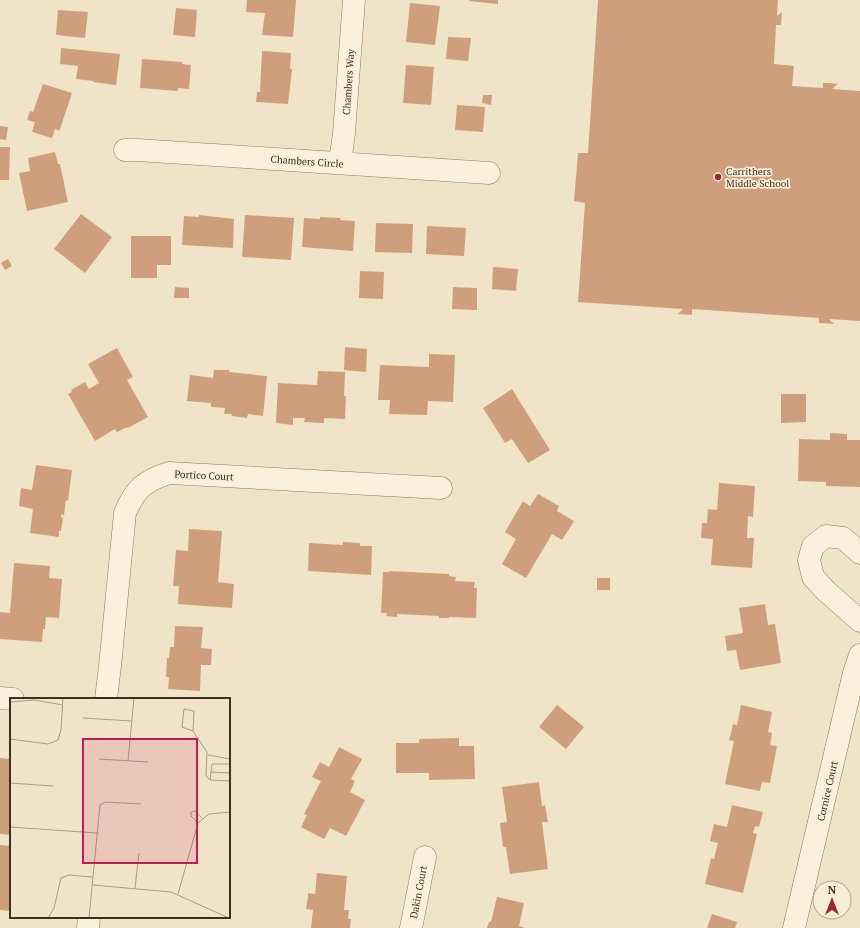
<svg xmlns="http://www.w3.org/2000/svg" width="860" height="928" font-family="'PT Serif',serif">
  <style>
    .building { fill: #cf9f7d }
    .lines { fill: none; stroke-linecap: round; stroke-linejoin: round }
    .street-casing { stroke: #8d765c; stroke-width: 23 }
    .street { stroke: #faf1dc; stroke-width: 22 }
    .poi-dot { fill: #9e2a2b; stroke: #f7eed8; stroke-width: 1.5 }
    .labels { text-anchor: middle; stroke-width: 3.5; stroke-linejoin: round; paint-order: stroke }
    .street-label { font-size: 10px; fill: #3d2e20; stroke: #f7eed8 }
    .poi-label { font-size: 10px; fill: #3d2e20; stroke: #f7eed8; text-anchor: start }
    .inset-road { fill: none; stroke: #a89b85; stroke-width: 1 }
    .view { fill: #c2185b; fill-opacity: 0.15; stroke: #c2185b; stroke-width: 2 }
    .inset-edge { fill: none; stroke: #3d2e20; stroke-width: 2 }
  </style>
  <rect width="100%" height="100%" fill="#f0e4c8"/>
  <path class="building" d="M 247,0 L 296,0 L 293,37 L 262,35 L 265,13 L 246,12 Z
    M 470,0 L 498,0 L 498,4 L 469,1 Z
    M 598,0 L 778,0 L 777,16 L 782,12 L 781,25 L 776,25 L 774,64 L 794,66 L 792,86 L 823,88 L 823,83 L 829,83 L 838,84 L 832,89 L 860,91 L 860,321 L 829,319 L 834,324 L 819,323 L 819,318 L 692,309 L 692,315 L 678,314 L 683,309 L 578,302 L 585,203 L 574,201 L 578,153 L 588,153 Z
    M 410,3 L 440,6 L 435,45 L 406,42 Z
    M 176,8 L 197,10 L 195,37 L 173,35 Z
    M 58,10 L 88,12 L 85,38 L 56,35 Z
    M 448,37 L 471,38 L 468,61 L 446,59 Z
    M 61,48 L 120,54 L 116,85 L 93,82 L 93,81 L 76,79 L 78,66 L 60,64 Z
    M 262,51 L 291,53 L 290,69 L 292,69 L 288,104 L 256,102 L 257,92 L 260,92 Z
    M 142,59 L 182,62 L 182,64 L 191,65 L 189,89 L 178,88 L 178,91 L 140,88 Z
    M 406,65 L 434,67 L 431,105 L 403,103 Z
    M 43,84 L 72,93 L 60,129 L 59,131 L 55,129 L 52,138 L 32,132 L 35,122 L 27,120 L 30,111 L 33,112 Z
    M 483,95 L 492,95 L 491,105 L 482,103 Z
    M 457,105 L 485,107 L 483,132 L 455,130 Z
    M 0,126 L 8,127 L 6,140 L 0,139 Z
    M 0,147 L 10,147 L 9,180 L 0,180 Z
    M 55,152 L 58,164 L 60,164 L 68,202 L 27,211 L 19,173 L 30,171 L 28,158 Z
    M 81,214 L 112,237 L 85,273 L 54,249 Z
    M 199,215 L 234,219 L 233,248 L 182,245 L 184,216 L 199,217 Z
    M 245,215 L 294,218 L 291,260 L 242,257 Z
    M 320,217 L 341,218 L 340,220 L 355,221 L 353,251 L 302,247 L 304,218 L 320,219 Z
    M 376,223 L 413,224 L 412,253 L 375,252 Z
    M 427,226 L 466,228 L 464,256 L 426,254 Z
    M 131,236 L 171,236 L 171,265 L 157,265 L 157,278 L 131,278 Z
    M 8,259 L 12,266 L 5,270 L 1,263 Z
    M 493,267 L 518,269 L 516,291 L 492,289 Z
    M 360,271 L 384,272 L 383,299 L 359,298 Z
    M 175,287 L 189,288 L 189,298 L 174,298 Z
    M 453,287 L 477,288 L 477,310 L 452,309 Z
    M 345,347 L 367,349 L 366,372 L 344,370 Z
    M 117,348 L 133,377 L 127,380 L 148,417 L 128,428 L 127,427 L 117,432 L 115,429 L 95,441 L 68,394 L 72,392 L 71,390 L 85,382 L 89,389 L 99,383 L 88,364 Z
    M 429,354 L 455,355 L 453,402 L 428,401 L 427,415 L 389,414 L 390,400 L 378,400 L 380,365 L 429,367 Z
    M 214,370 L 229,370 L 229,372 L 267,376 L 263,416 L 248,414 L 247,418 L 232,416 L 231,414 L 224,414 L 225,408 L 211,407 L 211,403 L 187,401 L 190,375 L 213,378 Z
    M 318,371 L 345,372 L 344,396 L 346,396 L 345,419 L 324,418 L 324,423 L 304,422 L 305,418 L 293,418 L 293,425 L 276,423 L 278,383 L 317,385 Z
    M 512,389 L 550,450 L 528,463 L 512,439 L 505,443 L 483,408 Z
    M 781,394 L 806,394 L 806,422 L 781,423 Z
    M 830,433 L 847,434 L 847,440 L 860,440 L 860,487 L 826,486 L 826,482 L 798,481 L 799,439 L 830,440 Z
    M 36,465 L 72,470 L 68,501 L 66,500 L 64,515 L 61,514 L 61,517 L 63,518 L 61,531 L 59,531 L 59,537 L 30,533 L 33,509 L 19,506 L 21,488 L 32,490 Z
    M 719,483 L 755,486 L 753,517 L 748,516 L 747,538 L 754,538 L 752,568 L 711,565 L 713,539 L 701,538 L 702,523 L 707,523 L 708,509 L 717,510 Z
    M 538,494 L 559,506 L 557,511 L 574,521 L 562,540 L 552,534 L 526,578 L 502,564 L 516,539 L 505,532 L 523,501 L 530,506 Z
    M 189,529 L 222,531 L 218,582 L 234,584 L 232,608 L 178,604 L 179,586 L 173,586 L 176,550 L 188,551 Z
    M 343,542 L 360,543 L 360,546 L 372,546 L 371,575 L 308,571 L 309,543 L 343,545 Z
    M 14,563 L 50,566 L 49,578 L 62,579 L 59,618 L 46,617 L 45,629 L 43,629 L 42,642 L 0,639 L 0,612 L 10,613 Z
    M 390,571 L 449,574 L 449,576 L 456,577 L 455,581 L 475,582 L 474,588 L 477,588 L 476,618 L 449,617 L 449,618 L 439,618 L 439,616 L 397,614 L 397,617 L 386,616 L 387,613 L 381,613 L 383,572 L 390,572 Z
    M 597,578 L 610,578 L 610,590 L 597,590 Z
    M 765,604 L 768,625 L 775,624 L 781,663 L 740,670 L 736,650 L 727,651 L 725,636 L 743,633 L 739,608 Z
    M 175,626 L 203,627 L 201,648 L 212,649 L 211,665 L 201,665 L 200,691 L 168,689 L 169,677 L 166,677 L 167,658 L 169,658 L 170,647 L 174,647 Z
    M 557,705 L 584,727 L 566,749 L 539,727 Z
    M 741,705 L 772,712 L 768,732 L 772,733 L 770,745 L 777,746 L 770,783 L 762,782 L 760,791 L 725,784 L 734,741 L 729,740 L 730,737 L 733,724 L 737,725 Z
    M 459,738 L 459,746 L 474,746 L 475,779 L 429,780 L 429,773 L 396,773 L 396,743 L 419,743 L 419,739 Z
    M 339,747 L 362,759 L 351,779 L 355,781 L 350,792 L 365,800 L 346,836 L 330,828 L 324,839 L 301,827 L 307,815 L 304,814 L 321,781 L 312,777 L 320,762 L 329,767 Z
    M 0,758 L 11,759 L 11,835 L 0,834 Z
    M 539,782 L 542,806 L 545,805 L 548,822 L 542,822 L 548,869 L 510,874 L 506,847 L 503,847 L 500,823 L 507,822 L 502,787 Z
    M 732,805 L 763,812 L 759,827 L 755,826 L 753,833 L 757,834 L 743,893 L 705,884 L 711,858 L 714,859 L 718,843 L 710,841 L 714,824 L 727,827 Z
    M 0,845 L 11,846 L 11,911 L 0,910 Z
    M 317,873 L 347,876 L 344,910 L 349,910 L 348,919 L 351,919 L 350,928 L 311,928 L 313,910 L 306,909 L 308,896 L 308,893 L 315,894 Z
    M 497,897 L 524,903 L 519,926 L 525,928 L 487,928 L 489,922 L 491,922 Z
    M 712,914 L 737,922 L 735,928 L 707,928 Z
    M 172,917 L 195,917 L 195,919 L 178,919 Z"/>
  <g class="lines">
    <g class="street-casing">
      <path id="street" d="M 125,150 L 137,150 L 489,173
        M 340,163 L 344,133 L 354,0
        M 860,553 L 843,538 L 826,536 L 813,546 L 809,560 L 813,577 L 826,591 L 860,621
        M 0,698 L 13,699
        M 106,699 L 110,666 L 125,513 C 135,489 144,481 169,473 L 441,488
        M 88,928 L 89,917
        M 411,928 L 425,857
        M 794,928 L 854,673 L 860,655"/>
    </g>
    <use href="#street" class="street"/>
  </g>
  <circle class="poi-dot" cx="718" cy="177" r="4"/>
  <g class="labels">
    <g class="street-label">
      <text transform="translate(348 82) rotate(-86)" y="4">Chambers Way</text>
      <text transform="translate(307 161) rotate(4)" y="4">Chambers Circle</text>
      <text transform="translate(204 475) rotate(3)" y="4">Portico Court</text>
      <text transform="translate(827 791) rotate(-77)" y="4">Cornice Court</text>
      <text transform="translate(418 892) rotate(-79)" y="4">Dakin Court</text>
    </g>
    <g class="poi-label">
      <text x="726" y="175">Carrithers<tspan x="726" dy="12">Middle School</tspan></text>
    </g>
  </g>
  <g transform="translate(10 698)">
    <rect width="220" height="220" fill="#f0e4c8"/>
    <path class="inset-road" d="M 0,4 L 24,2 L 53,7M 73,20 L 121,23M 183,33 L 184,13 L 174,11 L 172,29 L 183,33 L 197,54 L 196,78 L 200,82 L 220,83M 0,41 L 38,46 L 48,42 L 51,32 L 53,0M 198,57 L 220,61M 89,61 L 138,64M 118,63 L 124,0M 201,74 L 220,75M 200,82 L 202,66 L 220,66M 0,85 L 43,88M 188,125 L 181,118 L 181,114 L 185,113 L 192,120M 0,129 L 87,135M 83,187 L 161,194 L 219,220M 125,190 L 129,155M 168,196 L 188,125 L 199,116 L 220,114M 38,220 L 44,210 L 51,180 L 59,177 L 83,179M 79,220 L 90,107 L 95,104 L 131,106"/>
    <path class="view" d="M 73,41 L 187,41 L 187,165 L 73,165 Z"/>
    <rect width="220" height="220" class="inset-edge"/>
  </g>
  <g transform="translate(832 900)"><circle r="19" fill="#f7eed8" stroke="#ada18e"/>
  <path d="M0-3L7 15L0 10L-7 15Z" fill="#9e2a2b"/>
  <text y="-6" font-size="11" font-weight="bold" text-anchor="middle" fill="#3d2e20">N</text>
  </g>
</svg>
